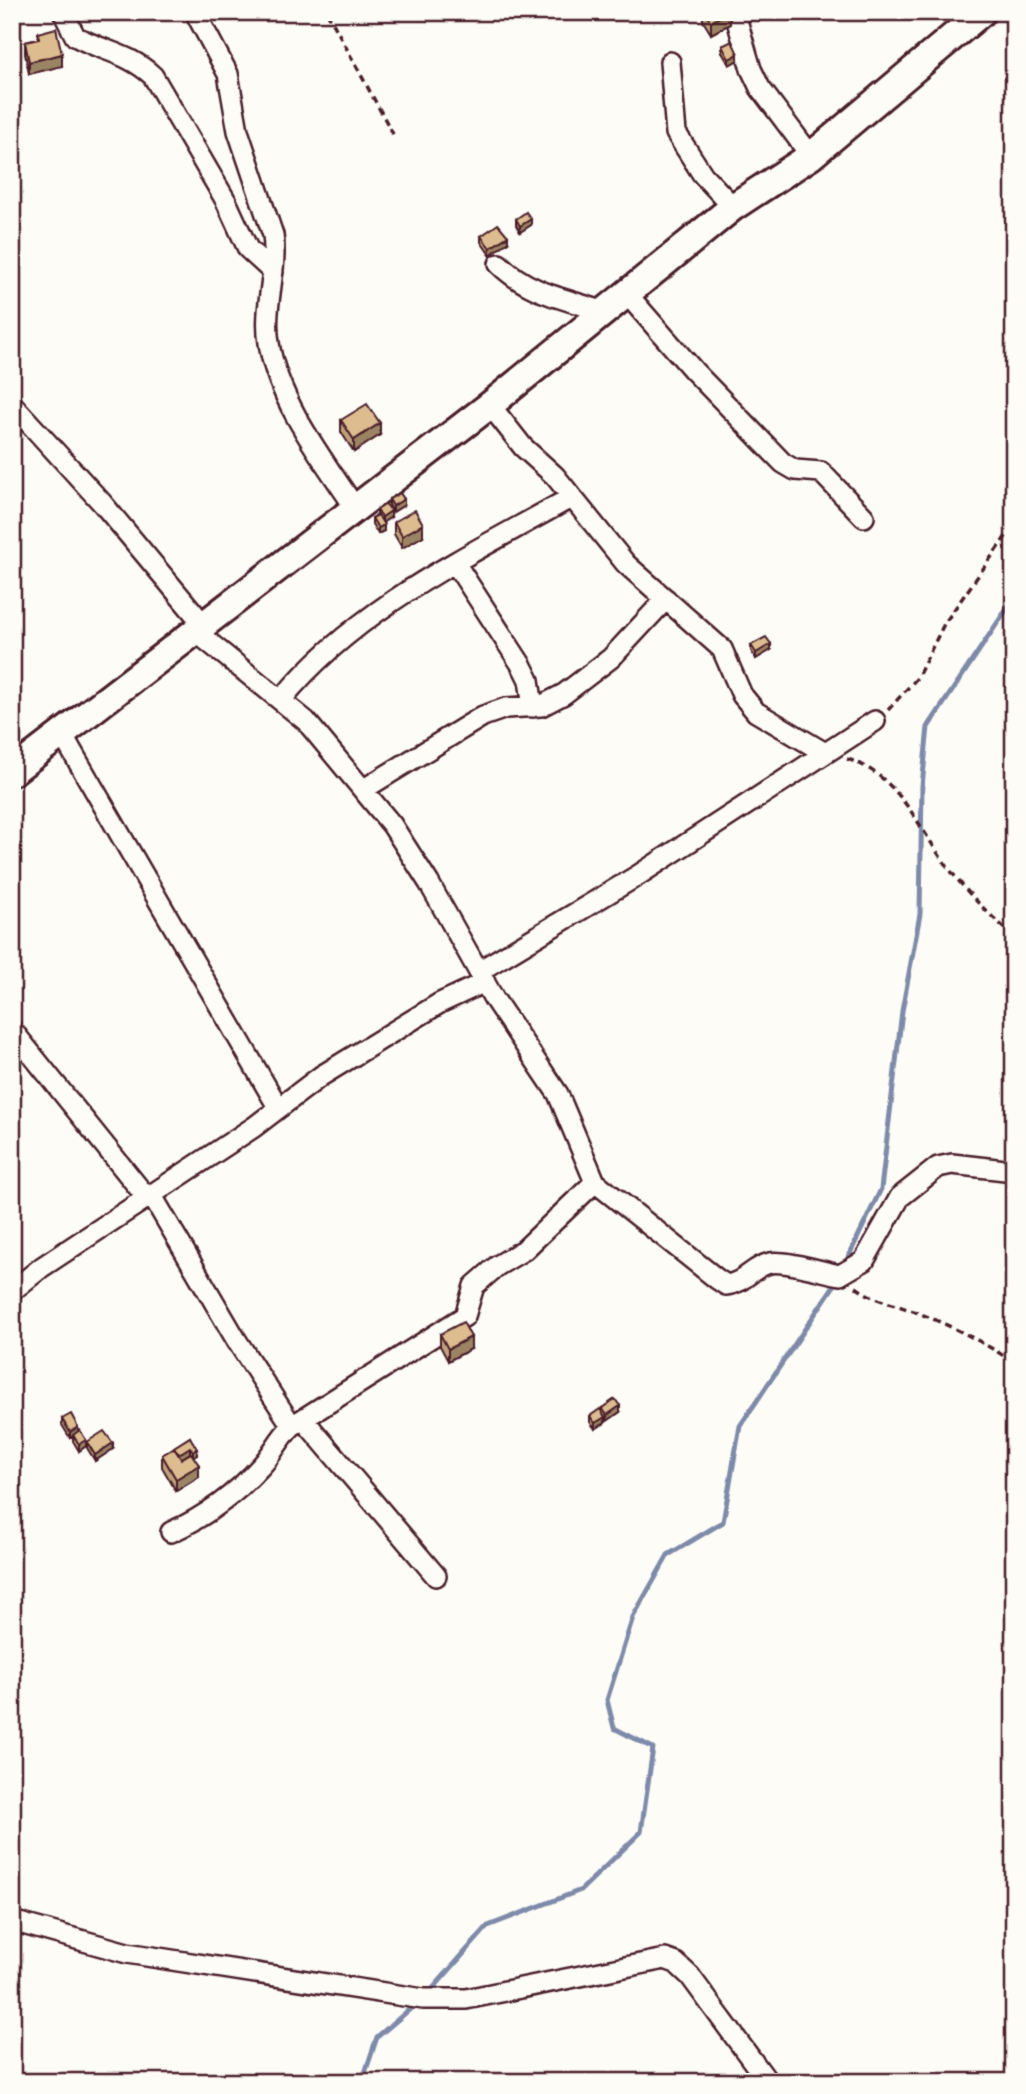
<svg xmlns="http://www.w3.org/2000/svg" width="1026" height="2094" font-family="'Shantell Sans',sans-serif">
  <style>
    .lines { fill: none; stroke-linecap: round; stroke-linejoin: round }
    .stream { stroke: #7e8aa9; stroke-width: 5 }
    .street-casing { stroke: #4a1f2b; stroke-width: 24 }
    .secondary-casing { stroke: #4a1f2b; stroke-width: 32 }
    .path { stroke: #4a1f2b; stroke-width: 3.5; stroke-dasharray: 7 5; stroke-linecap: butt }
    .street { stroke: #fdfcf7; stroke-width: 19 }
    .secondary { stroke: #fdfcf7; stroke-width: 26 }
    .wall { fill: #bea27b; stroke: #4a1f2b; stroke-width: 2 }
    .shaded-wall { fill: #9b8464; stroke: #4a1f2b; stroke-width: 2 }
    .building { fill: #ddbc8f; stroke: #4a1f2b; stroke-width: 2 }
  </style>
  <rect width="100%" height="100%" fill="#fdfcf7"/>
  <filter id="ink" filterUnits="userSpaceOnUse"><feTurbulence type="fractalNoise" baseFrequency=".0143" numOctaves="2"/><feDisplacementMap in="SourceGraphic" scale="14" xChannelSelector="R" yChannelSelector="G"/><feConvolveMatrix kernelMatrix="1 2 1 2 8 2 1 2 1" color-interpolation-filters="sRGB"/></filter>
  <g filter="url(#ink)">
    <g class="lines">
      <path class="stream" d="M 844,1266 L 881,1189 L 902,1011 L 920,914 L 922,786 L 928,727 L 1014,598
        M 429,1993 L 488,1926 L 581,1890 L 641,1832 L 653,1748 L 614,1728 L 607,1700 L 633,1617 L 668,1555 L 723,1522 L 740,1426 L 839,1278
        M 362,2082 L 377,2037 L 416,2004"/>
      <g class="street-casing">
        <path id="street" d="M 63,12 L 75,36 C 103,52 127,52 153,76 L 226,201 L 248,249 L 273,272
          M 195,12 L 228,74 L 238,131 L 273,235 C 278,271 263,306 269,343 C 277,400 324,461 356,509
          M 736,17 L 751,69 L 760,88 L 811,156
          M 670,62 L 676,133 L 703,175 L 733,207
          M 499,264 C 529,294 567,299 605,312
          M 627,294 L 694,371 L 783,463 L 795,470 L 821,472 L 864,517
          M 12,404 L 103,504 L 203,624
          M 490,405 L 523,447 L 555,476 L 626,564 L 722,649 L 742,695 L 756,712 L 825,753
          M 455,563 L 522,666 L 529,680 L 533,707
          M 195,631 L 306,721 L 392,825 L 429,883 L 494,999 L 558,1094 L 595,1182 L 717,1279 L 726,1285 C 745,1283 752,1267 770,1263 C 785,1260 823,1272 840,1275 L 864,1261 L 900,1197 L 938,1167 L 952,1164 L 1014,1171
          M 282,699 C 357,607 470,555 572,497
          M 62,734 L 278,1107
          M 364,789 L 483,716 L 506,708 L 541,706 L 564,694 L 611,658 L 666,599
          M 479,971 L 637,876 L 875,721
          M 12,1030 L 147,1198
          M 151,1194 L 237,1341 L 292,1426
          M 12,1291 L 42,1267 L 254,1127 L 321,1076 L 440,1003 L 485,982
          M 304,1420 L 436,1576
          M 171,1532 C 207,1516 236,1494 262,1465 C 274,1452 278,1440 292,1426 L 465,1316 L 474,1286 L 497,1266 L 524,1250 L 595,1182
          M 12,1921 L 127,1953 L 423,1999 L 466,1999 L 665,1959 L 676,1963 L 690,1976 L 768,2082"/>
      </g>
      <g class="secondary-casing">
        <path id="secondary" d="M 12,772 L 490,405 L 733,207 L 811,156 L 982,12"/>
      </g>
      <path class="path" d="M 327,12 L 394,136
        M 888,710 L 917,678 L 944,624 L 1014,525
        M 847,759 C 898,774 918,827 947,866 C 967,893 989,915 1014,936
        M 856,1287 C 875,1301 895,1304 916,1312 C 951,1326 983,1341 1014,1363"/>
      <use href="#street" class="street"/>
      <use href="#secondary" class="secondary"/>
    </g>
    <path class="wall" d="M 703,12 L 730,12 L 730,24 L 711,34 L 703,21 Z
      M 38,33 L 62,66 L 29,74 L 25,54 L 25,42 L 38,39 Z
      M 722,46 L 738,60 L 729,65 L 722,52 Z
      M 516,219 L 531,225 L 520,232 L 516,225 Z
      M 481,236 L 508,242 L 490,255 L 481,242 Z
      M 341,420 L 380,435 L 354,452 L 341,432 Z
      M 389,499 L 404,505 L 393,512 L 389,505 Z
      M 377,510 L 391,517 L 382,523 L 384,531 L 378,534 L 372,524 L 372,518 L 377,516 Z
      M 394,522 L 423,536 L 402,548 L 394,534 Z
      M 751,645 L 771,650 L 756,659 L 751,651 Z
      M 440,1334 L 471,1349 L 448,1361 L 440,1346 Z
      M 602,1408 L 620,1412 L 607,1421 L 605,1418 L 605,1423 L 595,1429 L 590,1422 L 590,1416 L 602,1413 Z
      M 62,1419 L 78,1432 L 86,1446 L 79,1451 L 73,1441 L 73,1436 L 70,1438 L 62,1425 Z
      M 190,1437 L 197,1455 L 193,1457 L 199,1477 L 176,1491 L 162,1467 L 162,1455 Z
      M 87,1442 L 113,1449 L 95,1461 L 87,1448 Z"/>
    <path class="shaded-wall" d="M 728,12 L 730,12 L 730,24 L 711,34 L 711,22 Z
      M 62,54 L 62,66 L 29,74 L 29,62 Z
      M 738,54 L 738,60 L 729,65 L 729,59 Z
      M 531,219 L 531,225 L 520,232 L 520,226 Z
      M 508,236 L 508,242 L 490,255 L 490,248 Z
      M 380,423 L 380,435 L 354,452 L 354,440 Z
      M 404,499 L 404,505 L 393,512 L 393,506 Z
      M 391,511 L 391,517 L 382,523 L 382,517 Z
      M 423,524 L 423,536 L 402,548 L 402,536 Z
      M 384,525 L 384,531 L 378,534 L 378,528 Z
      M 771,644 L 771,650 L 756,659 L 756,653 Z
      M 471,1337 L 471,1349 L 448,1361 L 448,1349 Z
      M 620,1406 L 620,1412 L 607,1421 L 607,1415 Z
      M 605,1417 L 605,1423 L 595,1429 L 595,1423 Z
      M 78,1427 L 78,1433 L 70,1438 L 70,1432 Z
      M 86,1440 L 86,1446 L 79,1451 L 79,1444 Z
      M 113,1443 L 113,1449 L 95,1461 L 95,1455 Z
      M 190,1447 L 190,1453 L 179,1460 L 179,1454 Z
      M 197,1449 L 197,1455 L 193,1457 L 193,1451 Z
      M 199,1465 L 199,1477 L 176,1491 L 176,1479 Z"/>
    <path class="building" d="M 705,12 L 728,12 L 711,22 Z
      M 56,28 L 62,54 L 29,62 L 25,42 L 39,39 L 38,33 Z
      M 732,41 L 738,54 L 729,59 L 722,46 Z
      M 526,212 L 531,219 L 520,226 L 516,219 Z
      M 498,224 L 508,236 L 490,248 L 481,236 Z
      M 367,404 L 380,423 L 354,440 L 341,420 Z
      M 400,493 L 404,499 L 393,506 L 389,499 Z
      M 386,504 L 391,511 L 382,517 L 377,510 Z
      M 415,510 L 423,524 L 402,536 L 394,522 Z
      M 378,515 L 384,525 L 378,528 L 372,518 Z
      M 766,637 L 771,644 L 756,653 L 751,645 Z
      M 463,1322 L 471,1337 L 448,1349 L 440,1334 Z
      M 615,1399 L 620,1406 L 607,1415 L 602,1408 Z
      M 600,1409 L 605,1417 L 595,1423 L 590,1416 Z
      M 71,1414 L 78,1427 L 70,1432 L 62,1419 Z
      M 80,1430 L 86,1440 L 79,1444 L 73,1435 Z
      M 104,1431 L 113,1443 L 95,1455 L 87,1442 Z
      M 190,1437 L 197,1449 L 193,1451 L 190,1447 L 179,1454 L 174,1447 Z
      M 174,1448 L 181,1459 L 191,1453 L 199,1465 L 176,1479 L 162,1455 Z"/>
  </g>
  <rect width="1026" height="2094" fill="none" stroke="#fdfcf7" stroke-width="42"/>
  <rect x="21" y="21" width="984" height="2052" fill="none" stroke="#4a1f2b" stroke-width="2.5" filter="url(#ink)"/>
</svg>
